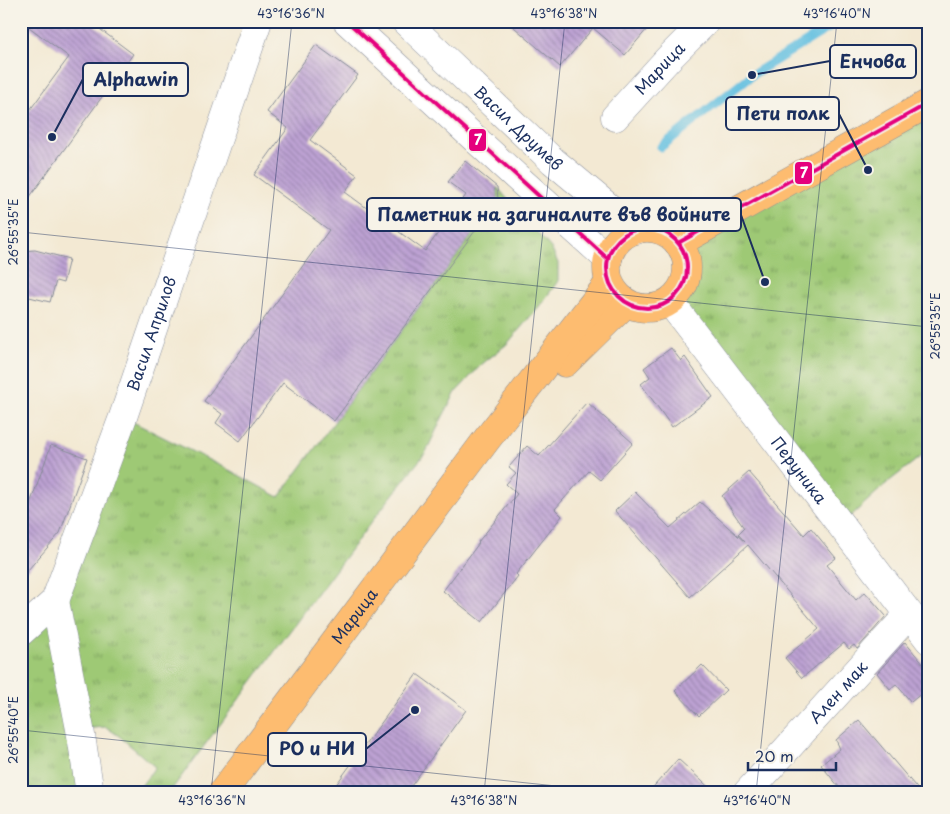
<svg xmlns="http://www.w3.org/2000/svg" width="950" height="814" font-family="'Playpen Sans',sans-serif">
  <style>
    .park { fill: url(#park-tufts); stroke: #5c7c6a }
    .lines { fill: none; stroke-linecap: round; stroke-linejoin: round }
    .stream { stroke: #62bfe0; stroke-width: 9 }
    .building { fill: url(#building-back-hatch) }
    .minor-casing { stroke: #878c98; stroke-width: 29 }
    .major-casing { stroke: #878c98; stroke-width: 29 }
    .minor { stroke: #fff; stroke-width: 28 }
    .major { stroke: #fdbc6f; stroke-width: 28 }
    .bus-1-casing { stroke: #f7f3e8; stroke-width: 8 }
    .bus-1 { stroke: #e5007d; stroke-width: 4 }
    .ticks { fill: none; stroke: #1b2f5e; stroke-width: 1; stroke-opacity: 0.45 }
    .labels { text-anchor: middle; stroke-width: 4; stroke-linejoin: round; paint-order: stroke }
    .street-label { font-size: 16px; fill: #1b2f5e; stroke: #f7f3e8 }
    .leader { fill: none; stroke: #1b2f5e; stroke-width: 2 }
    .callout-dot { fill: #1b2f5e; stroke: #f7f3e8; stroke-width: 2 }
    .callout { fill: #f7f3e8; stroke: #1b2f5e; stroke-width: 2 }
    .callout-label { font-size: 18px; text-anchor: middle; font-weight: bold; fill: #1b2f5e }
    .line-badge { stroke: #f7f3e8; stroke-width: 2 }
    .badge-label { font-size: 14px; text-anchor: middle; font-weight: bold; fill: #fff }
    .neatline { fill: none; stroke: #1b2f5e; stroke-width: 2 }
    .ticks-label { font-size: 12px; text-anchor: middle; fill: #1b2f5e }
  </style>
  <defs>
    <pattern id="park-tufts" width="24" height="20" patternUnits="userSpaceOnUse" patternTransform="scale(1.25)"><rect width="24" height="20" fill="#9ec975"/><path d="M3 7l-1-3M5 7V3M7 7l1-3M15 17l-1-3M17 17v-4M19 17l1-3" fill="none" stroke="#80a463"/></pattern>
    <pattern id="building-back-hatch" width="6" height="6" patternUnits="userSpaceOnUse" patternTransform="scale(1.25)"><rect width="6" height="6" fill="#bda2d3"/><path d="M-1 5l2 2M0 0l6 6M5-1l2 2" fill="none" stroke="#9984ae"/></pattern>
  </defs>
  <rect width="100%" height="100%" fill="#f7f3e8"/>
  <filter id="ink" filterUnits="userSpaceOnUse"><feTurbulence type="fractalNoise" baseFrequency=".02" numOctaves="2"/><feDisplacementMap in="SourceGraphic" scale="10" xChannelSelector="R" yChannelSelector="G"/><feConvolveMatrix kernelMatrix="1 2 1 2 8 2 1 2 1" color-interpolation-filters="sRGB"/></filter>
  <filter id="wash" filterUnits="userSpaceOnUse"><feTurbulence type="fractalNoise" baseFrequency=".0096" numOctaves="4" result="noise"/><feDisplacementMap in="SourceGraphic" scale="20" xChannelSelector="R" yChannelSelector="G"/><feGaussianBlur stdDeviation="1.12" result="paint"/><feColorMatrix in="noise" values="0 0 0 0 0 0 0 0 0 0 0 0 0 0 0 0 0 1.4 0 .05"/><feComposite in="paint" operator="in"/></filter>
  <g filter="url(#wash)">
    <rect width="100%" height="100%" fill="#f3e9d3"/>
    <path class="park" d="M 929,103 L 929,450 L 887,483 L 841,525 L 670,302 L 687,274 L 678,243 Z
      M 497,187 L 551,248 L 558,263 L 558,281 L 542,303 L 507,344 L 481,365 L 456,392 L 441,420 L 426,452 L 369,525 L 169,793 L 136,793 L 155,767 L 119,736 L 106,727 L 80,729 L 90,793 L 21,793 L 21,632 L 55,601 L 123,417 L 231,471 L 279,497 L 498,200 Z"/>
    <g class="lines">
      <path class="stream" d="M 661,147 L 752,75 L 840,21"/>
    </g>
    <g id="blocks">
      <path class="building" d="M 21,21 L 89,21 L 133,54 L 21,209 L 21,122 L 69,57 Z
        M 507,21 L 654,21 L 625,55 L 593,28 L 560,67 Z
        M 316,45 L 358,75 L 310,140 L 357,175 L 345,192 L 425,251 L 466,195 L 448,182 L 465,161 L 497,187 L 498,200 L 334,421 L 283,383 L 240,441 L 216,423 L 222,414 L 204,401 L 329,230 L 254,175 L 288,128 L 267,112 Z
        M 35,250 L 69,259 L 63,283 L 56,281 L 50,302 L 21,295 L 21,251 Z
        M 671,348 L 681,361 L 685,357 L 713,397 L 672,427 L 641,384 L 650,377 L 644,368 Z
        M 587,402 L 633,443 L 600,480 L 589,471 L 555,509 L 562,516 L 516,574 L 518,576 L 482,622 L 443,591 L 479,543 L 478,542 L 517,494 L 506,484 L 516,473 L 509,467 L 527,446 L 539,456 Z
        M 51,445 L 87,458 L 60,533 L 21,578 L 21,514 L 30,504 Z
        M 749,472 L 804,535 L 811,528 L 836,558 L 827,565 L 856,600 L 865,592 L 886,616 L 857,649 L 854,645 L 849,649 L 844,643 L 802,678 L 785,658 L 819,629 L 748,545 L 690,597 L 615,511 L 635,492 L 670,528 L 700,502 L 745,542 L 738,534 L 744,528 L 722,496 Z
        M 905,642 L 929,671 L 929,687 L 911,702 L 896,684 L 890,689 L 877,673 Z
        M 702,665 L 726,690 L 699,716 L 675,691 Z
        M 417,674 L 466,710 L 406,793 L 330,793 Z
        M 859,720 L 921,793 L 844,793 L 821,765 L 840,749 L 836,740 Z
        M 678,759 L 715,793 L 648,793 Z"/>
    </g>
  </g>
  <g filter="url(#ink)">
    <use href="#blocks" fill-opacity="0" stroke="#878c98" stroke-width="1"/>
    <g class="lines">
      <g class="minor-casing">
        <g id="minor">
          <path d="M 347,21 L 522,182 L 608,259"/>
          <path id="s1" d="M 405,21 L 553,161 L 636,230"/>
          <path id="s2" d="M 615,117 L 668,59 L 706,21"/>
          <path id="s3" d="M 670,302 L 929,640"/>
          <path d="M 55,601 L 80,729 L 90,793"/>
          <path id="s4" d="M 21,632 L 55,601 L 123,417 L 258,21"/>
          <path id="s5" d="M 747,793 L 909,614"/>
        </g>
      </g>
      <g class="major-casing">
        <g id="major">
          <circle cx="647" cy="268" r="40"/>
          <path d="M 678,243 L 929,103"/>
          <path d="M 565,363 L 626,303"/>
          <path id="s6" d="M 222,793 L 487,439 L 609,283"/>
        </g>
      </g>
      <use href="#minor" class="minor"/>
      <use href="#major" class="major"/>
      <g class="bus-1-casing">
        <path id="bus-1" d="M 347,21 L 608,259
          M607 268a40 40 0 1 1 80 0a40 40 0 1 1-80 0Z
          M 678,243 L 929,103"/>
      </g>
      <use href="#bus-1" class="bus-1"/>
    </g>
  </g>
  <path class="ticks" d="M 21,232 L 929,327M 21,730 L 623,793M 211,793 L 292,21M 484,793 L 565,21M 756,793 L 837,21"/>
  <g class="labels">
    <g class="street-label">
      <text dy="6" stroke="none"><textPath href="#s2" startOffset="66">Марица</textPath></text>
      <text dy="6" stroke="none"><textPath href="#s1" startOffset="156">Васил Друмев</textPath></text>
      <text dy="6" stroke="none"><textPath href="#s4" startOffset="330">Васил Априлов</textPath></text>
      <text dy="6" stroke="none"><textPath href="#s3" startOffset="212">Перуника</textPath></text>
      <text dy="6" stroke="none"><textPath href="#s6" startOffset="221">Марица</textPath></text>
      <text dy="6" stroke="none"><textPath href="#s5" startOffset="136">Ален мак</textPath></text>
    </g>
  </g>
  <path class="leader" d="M752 75L830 61M52 137L83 79M868 170L839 114M765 282L741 215M415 710L366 749"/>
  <g class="callout-dot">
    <circle cx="752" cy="75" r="5"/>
    <circle cx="52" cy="137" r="5"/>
    <circle cx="868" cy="170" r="5"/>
    <circle cx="765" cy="282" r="5"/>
    <circle cx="415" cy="710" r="5"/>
  </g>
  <g class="callout">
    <rect x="830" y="45" width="86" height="33" rx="5"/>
    <rect x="83" y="63" width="105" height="33" rx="5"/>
    <rect x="726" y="97" width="113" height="33" rx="5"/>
    <rect x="367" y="198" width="374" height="33" rx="5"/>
    <rect x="268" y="733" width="98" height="33" rx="5"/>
  </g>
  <g class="callout-label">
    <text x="873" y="68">Енчова</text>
    <text x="136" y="86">Alphawin</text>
    <text x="783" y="120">Пети полк</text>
    <text x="554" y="221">Паметник на загиналите във войните</text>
    <text x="317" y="755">РО и НИ</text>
  </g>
  <g class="line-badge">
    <rect x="468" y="128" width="19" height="24" rx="5" fill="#e5007d"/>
    <rect x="794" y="161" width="19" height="24" rx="5" fill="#e5007d"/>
  </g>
  <g class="badge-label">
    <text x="478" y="145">7</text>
    <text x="804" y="178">7</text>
  </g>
  <rect width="950" height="814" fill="none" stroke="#f7f3e8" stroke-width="55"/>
  <path d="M748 762v8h88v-8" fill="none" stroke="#1b2f5e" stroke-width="2.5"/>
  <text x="755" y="762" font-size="15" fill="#1b2f5e" stroke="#f7f3e8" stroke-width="4" paint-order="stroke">20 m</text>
  <rect x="28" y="28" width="894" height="758" class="neatline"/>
  <g class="ticks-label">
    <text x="291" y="18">43°16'36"N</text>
    <text x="564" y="18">43°16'38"N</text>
    <text x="837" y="18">43°16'40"N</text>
    <text transform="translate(14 232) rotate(-90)" y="4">26°55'35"E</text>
    <text transform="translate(936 326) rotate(-90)" y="4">26°55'35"E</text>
    <text transform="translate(14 730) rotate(-90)" y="4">26°55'40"E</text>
    <text x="212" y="805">43°16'36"N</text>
    <text x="484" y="805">43°16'38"N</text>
    <text x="757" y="805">43°16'40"N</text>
  </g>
</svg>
